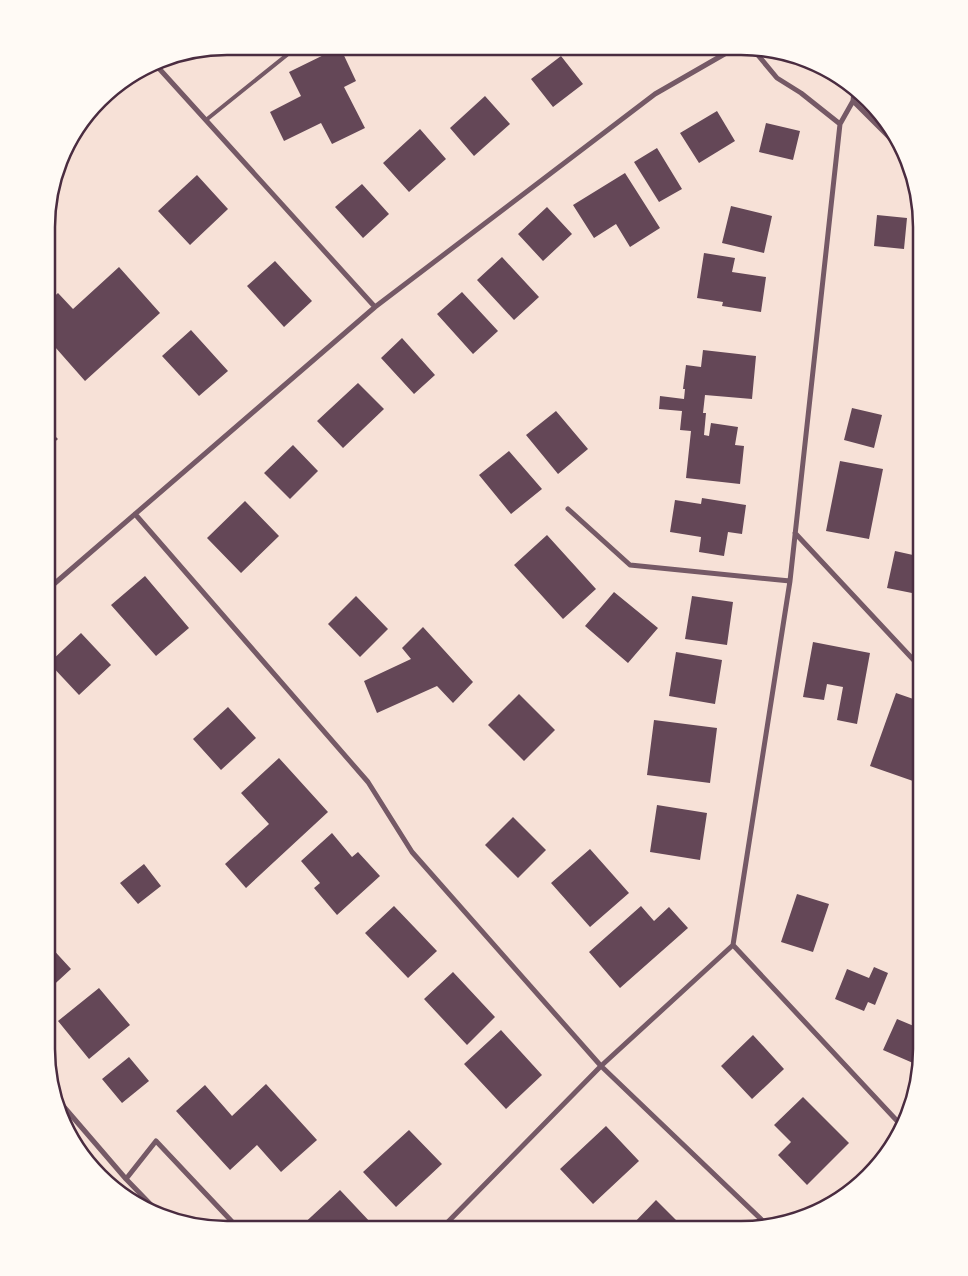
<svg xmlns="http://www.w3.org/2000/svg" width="968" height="1276" font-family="'Asap Condensed',sans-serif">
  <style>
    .building { fill: #644757 }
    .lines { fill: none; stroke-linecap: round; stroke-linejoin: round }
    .service { stroke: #755966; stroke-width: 4 }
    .minor { stroke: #755966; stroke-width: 5 }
    .rim { fill: none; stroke: #4a2c40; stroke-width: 2.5 }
  </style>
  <rect width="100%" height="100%" fill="#f7e1d7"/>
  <path class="building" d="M 340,47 L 356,81 L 344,87 L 365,128 L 332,144 L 321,123 L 284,141 L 270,112 L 301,96 L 289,72 Z
    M 561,56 L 583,84 L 553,107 L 531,79 Z
    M 485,96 L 510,124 L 474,156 L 450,128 Z
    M 717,111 L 735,141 L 699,163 L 680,133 Z
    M 766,123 L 800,131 L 793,160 L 759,152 Z
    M 420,129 L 446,159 L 409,192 L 383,163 Z
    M 657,148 L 682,189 L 659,202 L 634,162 Z
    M 625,173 L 660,228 L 630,247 L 616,224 L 594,238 L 573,205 Z
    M 197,175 L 228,209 L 190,245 L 158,211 Z
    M 362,184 L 389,214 L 363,238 L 335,207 Z
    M 731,206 L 772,216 L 764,253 L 722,243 Z
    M 547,207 L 572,234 L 543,261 L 518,234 Z
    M 877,215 L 907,218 L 904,249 L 874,246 Z
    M 704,253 L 735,258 L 732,272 L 766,277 L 761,312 L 722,306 L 723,302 L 697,298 Z
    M 502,257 L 539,297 L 514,320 L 477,280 Z
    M 275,261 L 312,301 L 284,327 L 247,286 Z
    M 119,267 L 160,313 L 85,381 L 48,339 L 48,302 L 58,293 L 73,309 Z
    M 462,292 L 498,331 L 473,354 L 437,314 Z
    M 191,330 L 228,371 L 199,396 L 162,356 Z
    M 402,338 L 435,375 L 414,394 L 381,358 Z
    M 703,350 L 756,356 L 752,399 L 705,395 L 703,413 L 706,413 L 704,435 L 709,436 L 711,423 L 738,427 L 735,445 L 744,446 L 740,484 L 686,478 L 691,431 L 680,430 L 682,411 L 659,409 L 660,396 L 684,399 L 685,389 L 683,389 L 686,365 L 701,367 Z
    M 358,383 L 384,409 L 343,448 L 317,421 Z
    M 852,408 L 882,415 L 874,448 L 844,440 Z
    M 556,411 L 588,449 L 558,474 L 526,435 Z
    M 47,428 L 58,439 L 47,449 Z
    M 293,445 L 318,471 L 290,499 L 264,473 Z
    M 509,451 L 542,489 L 511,514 L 479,475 Z
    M 840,461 L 883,469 L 869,539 L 826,531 Z
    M 702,498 L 746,505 L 742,534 L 728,532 L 724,556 L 699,552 L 701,537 L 670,532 L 675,500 L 701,504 Z
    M 245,501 L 279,536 L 241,573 L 207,538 Z
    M 547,535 L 596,589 L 563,619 L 514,565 Z
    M 895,551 L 922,557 L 922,595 L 887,588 Z
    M 145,576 L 189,628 L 156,656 L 111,605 Z
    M 614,592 L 658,628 L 628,663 L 585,626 Z
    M 356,596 L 388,629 L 360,657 L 328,624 Z
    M 692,596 L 733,602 L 727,645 L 685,639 Z
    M 423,627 L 473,682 L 453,703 L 437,686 L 377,713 L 364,681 L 411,659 L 402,648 Z
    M 81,633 L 111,665 L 79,695 L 49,663 Z
    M 813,642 L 870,653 L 857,724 L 837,720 L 843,687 L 827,684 L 824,700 L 803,697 Z
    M 676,652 L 722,660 L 715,704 L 669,696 Z
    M 896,693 L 922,702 L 921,759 L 913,781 L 870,766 Z
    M 519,694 L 555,730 L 524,761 L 488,725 Z
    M 228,707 L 256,738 L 221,770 L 193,739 Z
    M 654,720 L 717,728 L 710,783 L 647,775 Z
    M 279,758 L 328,812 L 246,888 L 225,864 L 269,824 L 241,793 Z
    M 657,805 L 707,813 L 700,860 L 650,852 Z
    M 513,817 L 546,850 L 518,878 L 485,845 Z
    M 332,833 L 352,857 L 358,852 L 380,876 L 337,915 L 314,888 L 320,883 L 301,861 Z
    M 590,849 L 629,893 L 590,927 L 551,883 Z
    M 144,864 L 161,886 L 138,904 L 120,883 Z
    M 797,894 L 829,904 L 813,952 L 781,942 Z
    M 394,906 L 437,951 L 408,978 L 365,933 Z
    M 641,906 L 654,921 L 669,907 L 688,928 L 620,988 L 589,952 Z
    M 49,945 L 71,969 L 46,992 L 46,947 Z
    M 874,967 L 888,973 L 875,1005 L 868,1002 L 864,1011 L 835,999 L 847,969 L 869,978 Z
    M 453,972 L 495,1017 L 467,1045 L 424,999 Z
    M 99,988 L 130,1025 L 89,1059 L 58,1021 Z
    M 897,1019 L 921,1029 L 921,1059 L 917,1055 L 913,1063 L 883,1050 Z
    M 501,1030 L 542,1075 L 506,1109 L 464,1064 Z
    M 753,1035 L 784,1069 L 752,1099 L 721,1066 Z
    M 129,1057 L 149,1081 L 122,1103 L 102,1079 Z
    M 266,1084 L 317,1140 L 281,1172 L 257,1145 L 230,1170 L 176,1111 L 205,1085 L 232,1116 Z
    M 803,1097 L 849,1143 L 807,1185 L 778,1155 L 791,1142 L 774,1125 Z
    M 606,1126 L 639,1161 L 593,1204 L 560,1169 Z
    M 409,1130 L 442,1164 L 396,1207 L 363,1172 Z
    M 340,1190 L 372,1224 L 367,1229 L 298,1229 Z
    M 656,1200 L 686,1230 L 634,1229 L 631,1226 Z"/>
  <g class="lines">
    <path class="service" d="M 206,120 L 298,46"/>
    <path class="minor" d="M 752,48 L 777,78 L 801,93 L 840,124
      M 155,64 L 375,307
      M 854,91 L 853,101 L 840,124 L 790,581 L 733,945 L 900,1124
      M 853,101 L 904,152
      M 568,509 L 630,565 L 790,581
      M 135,514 L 368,782 L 412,852 L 601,1066 L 766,1224
      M 795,533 L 922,669
      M 47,590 L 375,307 L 655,94 L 735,48
      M 58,1100 L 126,1179 L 157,1211
      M 126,1179 L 156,1141 L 238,1228
      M 441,1229 L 601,1066 L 733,945"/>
  </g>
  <path d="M0 0H968V1276H0ZM227 55H741A172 172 0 0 1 913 227V1049A172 172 0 0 1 741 1221H227A172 172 0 0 1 55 1049V227A172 172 0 0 1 227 55Z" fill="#fffaf5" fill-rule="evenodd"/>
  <path class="rim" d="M227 55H741A172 172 0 0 1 913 227V1049A172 172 0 0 1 741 1221H227A172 172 0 0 1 55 1049V227A172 172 0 0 1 227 55Z"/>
</svg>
